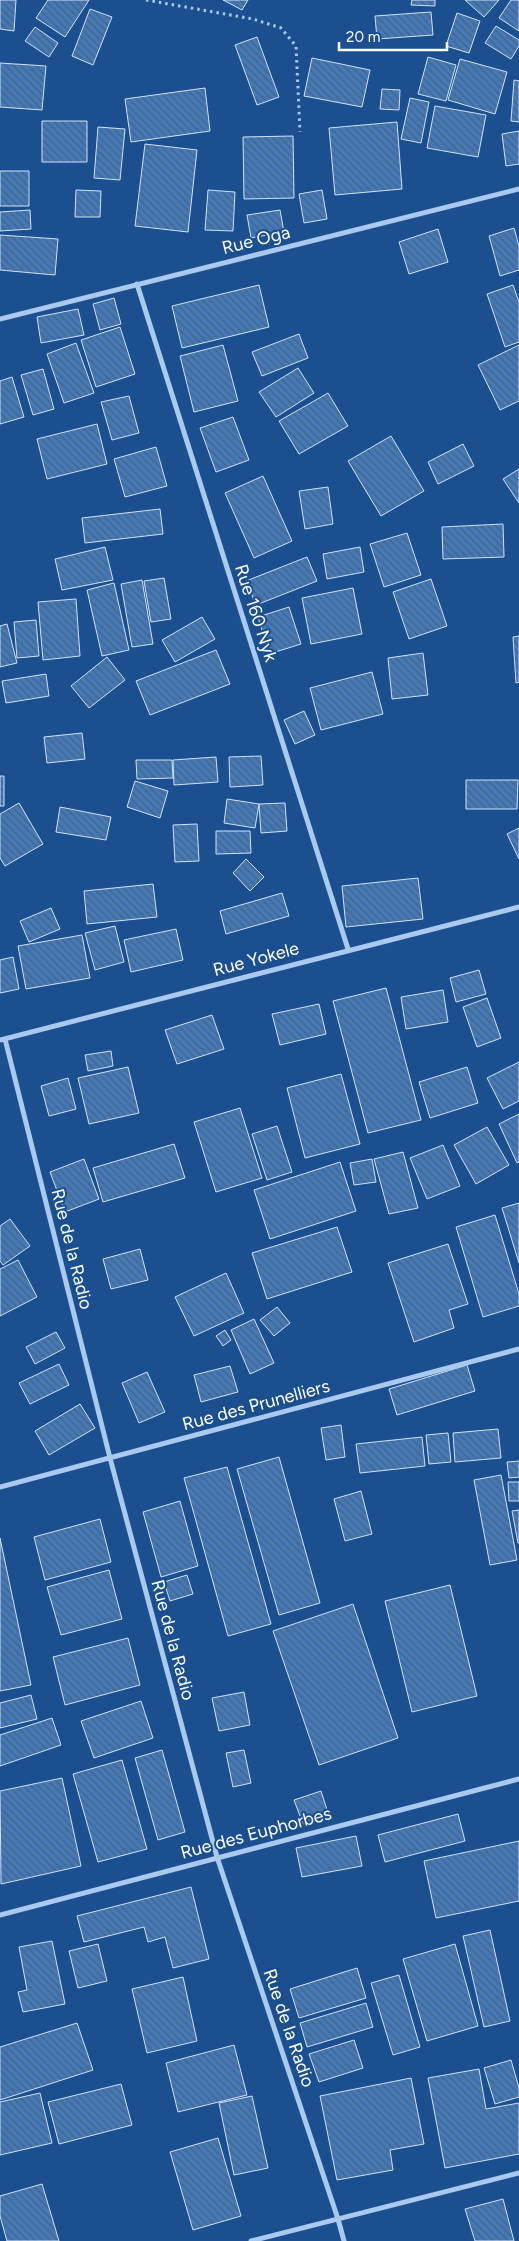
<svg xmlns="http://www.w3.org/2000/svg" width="519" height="2241" font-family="Figtree,sans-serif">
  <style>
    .building { fill: url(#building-back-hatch); stroke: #cfe3fa }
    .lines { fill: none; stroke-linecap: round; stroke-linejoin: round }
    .path { stroke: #a9c9ee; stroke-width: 3; stroke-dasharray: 2.5 4; stroke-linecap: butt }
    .minor { stroke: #a9c9ee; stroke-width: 5 }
    .labels { text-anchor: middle; stroke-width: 4; stroke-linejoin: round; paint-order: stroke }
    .street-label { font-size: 18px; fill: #fff; stroke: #1b4f8f }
  </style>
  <defs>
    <pattern id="building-back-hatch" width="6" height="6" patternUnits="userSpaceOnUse" patternTransform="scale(1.25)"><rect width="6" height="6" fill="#4478b7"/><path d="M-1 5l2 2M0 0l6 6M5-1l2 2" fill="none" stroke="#486282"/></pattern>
  </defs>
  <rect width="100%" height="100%" fill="#1b4f8f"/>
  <path class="building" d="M 0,0 L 16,0 L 14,31 L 0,29 Z
    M 48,0 L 89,0 L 65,37 L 36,18 Z
    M 223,0 L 248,0 L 242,10 Z
    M 412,0 L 435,0 L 435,6 L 411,5 Z
    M 465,0 L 499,0 L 484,17 Z
    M 511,0 L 519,0 L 519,31 L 499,18 Z
    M 90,9 L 112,17 L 93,65 L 72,56 Z
    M 431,12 L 433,35 L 377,39 L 375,16 Z
    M 457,13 L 480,21 L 469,53 L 446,46 Z
    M 496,26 L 519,40 L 519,46 L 511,59 L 485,43 Z
    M 35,27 L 58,43 L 49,57 L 25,41 Z
    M 257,37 L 279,97 L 257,105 L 235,45 Z
    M 428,57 L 456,65 L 446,101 L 418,94 Z
    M 312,58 L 370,70 L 362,107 L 304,96 Z
    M 460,59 L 507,72 L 495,114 L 448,100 Z
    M 0,63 L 46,66 L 42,110 L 0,107 Z
    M 514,80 L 519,81 L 519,122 L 511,121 Z
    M 205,88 L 210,131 L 131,142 L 125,99 Z
    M 382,89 L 400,90 L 399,110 L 380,109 Z
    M 410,98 L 429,102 L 421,143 L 401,139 Z
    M 435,106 L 486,115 L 478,157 L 427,148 Z
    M 42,121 L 87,121 L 87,162 L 42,162 Z
    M 397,122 L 402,189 L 335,195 L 329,128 Z
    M 98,127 L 125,129 L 120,180 L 94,178 Z
    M 519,131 L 519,164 L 506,166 L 502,134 Z
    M 293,136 L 294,198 L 244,199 L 243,137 Z
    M 145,144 L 197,150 L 188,232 L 135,226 Z
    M 0,171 L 29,171 L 29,206 L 0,206 Z
    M 76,190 L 101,191 L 100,217 L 75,217 Z
    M 208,190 L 235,192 L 233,231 L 205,230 Z
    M 322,190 L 327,219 L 304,223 L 299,194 Z
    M 30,210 L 31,229 L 0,231 L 0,212 Z
    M 280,210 L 284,232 L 251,238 L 247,215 Z
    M 514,228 L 519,246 L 519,270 L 500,276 L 489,236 Z
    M 438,229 L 448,262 L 409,274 L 399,242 Z
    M 0,235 L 58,239 L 55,275 L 0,270 Z
    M 259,285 L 269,327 L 182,348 L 172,306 Z
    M 513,285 L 519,302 L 519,342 L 505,347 L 487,294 Z
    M 114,298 L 121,324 L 100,330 L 93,304 Z
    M 78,309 L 84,335 L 41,343 L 37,317 Z
    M 120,327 L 135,374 L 96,387 L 81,340 Z
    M 299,334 L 308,358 L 262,376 L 252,352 Z
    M 76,343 L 94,393 L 64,403 L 47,354 Z
    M 223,345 L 238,401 L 194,412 L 180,356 Z
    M 519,345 L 519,401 L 500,410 L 478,365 Z
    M 298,368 L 314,393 L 276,417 L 259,392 Z
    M 43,369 L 54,409 L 33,415 L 21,375 Z
    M 12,377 L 24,417 L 0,424 L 0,381 Z
    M 328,393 L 348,426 L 299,454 L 279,421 Z
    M 129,396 L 139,433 L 112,440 L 101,402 Z
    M 233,417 L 249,460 L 216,472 L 200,428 Z
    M 97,424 L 107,464 L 47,479 L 37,439 Z
    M 391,436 L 424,491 L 381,516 L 348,461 Z
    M 463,444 L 474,466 L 438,484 L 428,462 Z
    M 156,447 L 167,486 L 125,497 L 114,459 Z
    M 519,469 L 519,503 L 503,479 Z
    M 263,476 L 292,541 L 254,558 L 225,493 Z
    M 328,487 L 333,524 L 305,529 L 299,491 Z
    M 160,509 L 163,534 L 85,543 L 82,518 Z
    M 503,524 L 504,557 L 443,559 L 442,527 Z
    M 407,533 L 421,575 L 384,587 L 370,544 Z
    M 105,547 L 113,580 L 62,590 L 55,559 Z
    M 360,547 L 364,572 L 327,579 L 323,554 Z
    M 307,557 L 317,581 L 256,605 L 246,581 Z
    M 164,578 L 171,619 L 151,622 L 144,581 Z
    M 431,579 L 447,626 L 409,639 L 393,592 Z
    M 142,580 L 153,644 L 132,647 L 121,584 Z
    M 114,583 L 129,650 L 102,656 L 87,590 Z
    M 353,588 L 362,634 L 311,644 L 302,598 Z
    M 76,599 L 80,656 L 43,660 L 38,602 Z
    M 289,607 L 301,644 L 269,654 L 258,617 Z
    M 202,617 L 215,639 L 175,662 L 162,640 Z
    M 36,620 L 39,656 L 17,658 L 14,622 Z
    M 7,624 L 17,663 L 0,667 L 0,626 Z
    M 519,636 L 519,682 L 516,683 L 513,637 Z
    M 216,650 L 230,684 L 150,715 L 136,681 Z
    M 423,653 L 428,695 L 392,699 L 388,658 Z
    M 107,657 L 125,680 L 89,708 L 71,686 Z
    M 372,672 L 383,714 L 321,730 L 310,688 Z
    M 46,674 L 49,696 L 6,703 L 2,681 Z
    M 304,711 L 315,735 L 295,744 L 284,720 Z
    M 82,733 L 85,759 L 47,763 L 44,737 Z
    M 261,756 L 263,785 L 230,787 L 229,757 Z
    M 216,757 L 218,782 L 174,785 L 173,760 Z
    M 136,760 L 172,760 L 173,778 L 137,779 Z
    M 0,776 L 4,776 L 4,806 L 0,806 Z
    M 466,780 L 518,780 L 517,809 L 466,809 Z
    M 135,781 L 168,791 L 160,818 L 127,807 Z
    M 227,799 L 259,804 L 255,828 L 224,823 Z
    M 19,803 L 43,844 L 5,866 L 0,858 L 0,814 Z
    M 285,803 L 287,831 L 261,833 L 259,804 Z
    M 60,807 L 111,817 L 106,840 L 56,832 Z
    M 197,824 L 199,861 L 175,862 L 173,825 Z
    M 519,828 L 519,859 L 507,834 Z
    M 216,831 L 250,831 L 251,853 L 216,854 Z
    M 246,859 L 264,877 L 250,891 L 233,873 Z
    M 418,878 L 423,919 L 346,927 L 342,886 Z
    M 153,884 L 157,917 L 87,924 L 84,891 Z
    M 282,893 L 289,916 L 226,934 L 220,911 Z
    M 51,908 L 60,929 L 29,942 L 20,921 Z
    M 115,926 L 124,962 L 95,970 L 85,933 Z
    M 176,929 L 183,960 L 131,972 L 124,940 Z
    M 82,935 L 90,978 L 26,989 L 18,946 Z
    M 13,957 L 19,989 L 0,993 L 0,960 Z
    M 479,970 L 486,994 L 456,1002 L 450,978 Z
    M 386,988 L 421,1120 L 368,1133 L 333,1001 Z
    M 443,990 L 448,1022 L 406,1029 L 401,997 Z
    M 487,998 L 501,1038 L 477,1047 L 463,1007 Z
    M 319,1004 L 326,1034 L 280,1045 L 272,1014 Z
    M 212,1015 L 224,1049 L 177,1064 L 165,1030 Z
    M 111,1051 L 113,1066 L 88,1071 L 85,1055 Z
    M 519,1062 L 519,1101 L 503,1109 L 487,1078 Z
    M 128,1067 L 139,1113 L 89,1124 L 78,1078 Z
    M 467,1067 L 478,1103 L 430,1118 L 419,1082 Z
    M 341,1074 L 360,1144 L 305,1158 L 287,1088 Z
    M 68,1078 L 76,1109 L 49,1116 L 41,1086 Z
    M 240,1108 L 262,1178 L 216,1192 L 194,1122 Z
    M 519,1114 L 519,1162 L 517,1163 L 499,1124 Z
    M 277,1126 L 292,1172 L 267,1180 L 252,1134 Z
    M 487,1127 L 509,1165 L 476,1184 L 454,1145 Z
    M 174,1144 L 185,1178 L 103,1202 L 93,1168 Z
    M 443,1145 L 460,1186 L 427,1199 L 410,1158 Z
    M 403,1152 L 418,1208 L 389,1214 L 374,1159 Z
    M 84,1159 L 99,1199 L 65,1212 L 50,1172 Z
    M 372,1159 L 376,1182 L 354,1185 L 350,1163 Z
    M 340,1162 L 356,1211 L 270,1239 L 254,1190 Z
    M 519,1203 L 519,1263 L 502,1208 Z
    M 495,1215 L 519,1294 L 519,1306 L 483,1317 L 456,1227 Z
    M 10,1219 L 30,1246 L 3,1265 L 0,1261 L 0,1226 Z
    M 337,1227 L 352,1272 L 267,1299 L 252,1253 Z
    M 448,1244 L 468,1304 L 449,1310 L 454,1328 L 414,1342 L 388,1263 Z
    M 140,1249 L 148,1280 L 111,1289 L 103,1259 Z
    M 18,1260 L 37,1297 L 0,1316 L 0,1269 Z
    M 226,1273 L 244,1313 L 194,1336 L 175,1297 Z
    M 277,1307 L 290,1323 L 274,1336 L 260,1320 Z
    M 254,1319 L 274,1363 L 250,1374 L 231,1330 Z
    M 225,1330 L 231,1340 L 223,1346 L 216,1336 Z
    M 56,1332 L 65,1348 L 35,1364 L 26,1347 Z
    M 59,1364 L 69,1385 L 30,1404 L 19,1383 Z
    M 467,1365 L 475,1391 L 397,1415 L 389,1389 Z
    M 230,1366 L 238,1392 L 201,1402 L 194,1375 Z
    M 147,1372 L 165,1412 L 139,1423 L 122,1383 Z
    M 80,1404 L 95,1428 L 49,1455 L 35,1431 Z
    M 341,1425 L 345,1457 L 326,1460 L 321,1428 Z
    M 498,1429 L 501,1458 L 455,1462 L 453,1433 Z
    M 448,1433 L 451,1462 L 429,1464 L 426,1435 Z
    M 422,1437 L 425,1466 L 360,1473 L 356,1444 Z
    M 279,1457 L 320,1603 L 279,1615 L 237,1469 Z
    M 519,1461 L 519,1477 L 509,1478 L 507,1462 Z
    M 227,1467 L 271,1624 L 228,1636 L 184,1478 Z
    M 501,1475 L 517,1560 L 490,1565 L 474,1480 Z
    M 508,1482 L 519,1482 L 519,1501 L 509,1501 Z
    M 361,1491 L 372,1534 L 345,1541 L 334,1499 Z
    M 180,1501 L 198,1566 L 161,1577 L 143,1512 Z
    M 519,1510 L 519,1543 L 518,1543 L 512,1511 Z
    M 100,1519 L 111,1562 L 45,1580 L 34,1537 Z
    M 0,1538 L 31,1685 L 0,1691 Z
    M 109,1570 L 122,1619 L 61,1635 L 47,1587 Z
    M 187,1575 L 193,1594 L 170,1601 L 164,1582 Z
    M 450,1585 L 477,1696 L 412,1712 L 385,1601 Z
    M 353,1604 L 398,1738 L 319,1765 L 273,1631 Z
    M 128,1638 L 140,1685 L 65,1705 L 53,1657 Z
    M 244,1692 L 250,1725 L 219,1731 L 212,1698 Z
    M 31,1695 L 37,1719 L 0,1728 L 0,1703 Z
    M 141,1701 L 153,1738 L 94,1758 L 81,1721 Z
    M 52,1718 L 61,1745 L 0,1766 L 0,1735 Z
    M 162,1750 L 185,1832 L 158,1840 L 135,1758 Z
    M 244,1750 L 251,1783 L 233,1787 L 226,1753 Z
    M 122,1760 L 147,1849 L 98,1862 L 73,1774 Z
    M 62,1778 L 81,1866 L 1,1884 L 0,1791 Z
    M 321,1791 L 329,1816 L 303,1824 L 294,1800 Z
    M 458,1814 L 465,1841 L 385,1862 L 378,1835 Z
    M 356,1836 L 362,1866 L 302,1877 L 296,1848 Z
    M 519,1841 L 519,1901 L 436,1918 L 424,1861 Z
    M 191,1887 L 209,1959 L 173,1968 L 165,1937 L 148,1942 L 144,1927 L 84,1942 L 77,1916 Z
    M 490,1930 L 510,2021 L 484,2027 L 463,1936 Z
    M 52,1941 L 65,2004 L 23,2012 L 18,1992 L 27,1990 L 19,1947 Z
    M 98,1944 L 107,1981 L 78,1988 L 69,1951 Z
    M 455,1944 L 478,2026 L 427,2041 L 403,1959 Z
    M 357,1968 L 366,1998 L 299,2018 L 290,1989 Z
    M 399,1975 L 420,2047 L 393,2055 L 371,1983 Z
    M 183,1977 L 197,2041 L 147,2053 L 132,1989 Z
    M 366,2003 L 373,2027 L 307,2047 L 300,2023 Z
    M 77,2023 L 93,2070 L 0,2100 L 0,2047 Z
    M 354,2040 L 363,2068 L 319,2082 L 309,2054 Z
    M 234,2045 L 247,2095 L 178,2112 L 166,2063 Z
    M 511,2060 L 519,2088 L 519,2097 L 495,2104 L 484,2068 Z
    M 479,2069 L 486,2109 L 519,2103 L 519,2154 L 445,2168 L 428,2078 Z
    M 411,2078 L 424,2144 L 390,2150 L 393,2170 L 337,2180 L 320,2096 Z
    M 121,2084 L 132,2125 L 59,2144 L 48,2102 Z
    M 40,2093 L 52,2143 L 0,2155 L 0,2102 Z
    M 252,2096 L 268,2168 L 234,2175 L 219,2103 Z
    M 218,2138 L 241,2216 L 193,2230 L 170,2152 Z
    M 42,2184 L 59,2241 L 7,2241 L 0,2216 L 0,2196 Z
    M 503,2199 L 514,2241 L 475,2241 L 465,2209 Z"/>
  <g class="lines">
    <path class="path" d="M 146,0 L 253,19 L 281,28 L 296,46 L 300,132"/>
    <path class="minor" d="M 137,284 L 348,949
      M 0,319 L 519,189
      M 5,1039 L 110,1458 L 217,1857 L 338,2219 L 344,2241
      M 0,1040 L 519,907
      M 0,1487 L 519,1349
      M 0,1915 L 519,1779
      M 251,2241 L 519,2173"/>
  </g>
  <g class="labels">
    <g class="street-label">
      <text transform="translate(256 240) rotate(-14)" y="6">Rue Oga</text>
      <text transform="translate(256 613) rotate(72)" y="6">Rue 160 Nyk</text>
      <text transform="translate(256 959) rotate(-15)" y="6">Rue Yokele</text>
      <text transform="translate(72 1249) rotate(76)" y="6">Rue de la Radio</text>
      <text transform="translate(256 1405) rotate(-15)" y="6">Rue des Prunelliers</text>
      <text transform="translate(173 1640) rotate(75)" y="6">Rue de la Radio</text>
      <text transform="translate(256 1833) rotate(-15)" y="6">Rue des Euphorbes</text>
      <text transform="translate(289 2028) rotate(71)" y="6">Rue de la Radio</text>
    </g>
  </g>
  <path d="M339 42v8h108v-8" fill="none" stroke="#ffffff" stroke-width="2.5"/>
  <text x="346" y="42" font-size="15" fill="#ffffff" stroke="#1b4f8f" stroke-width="4" paint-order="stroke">20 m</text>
</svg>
